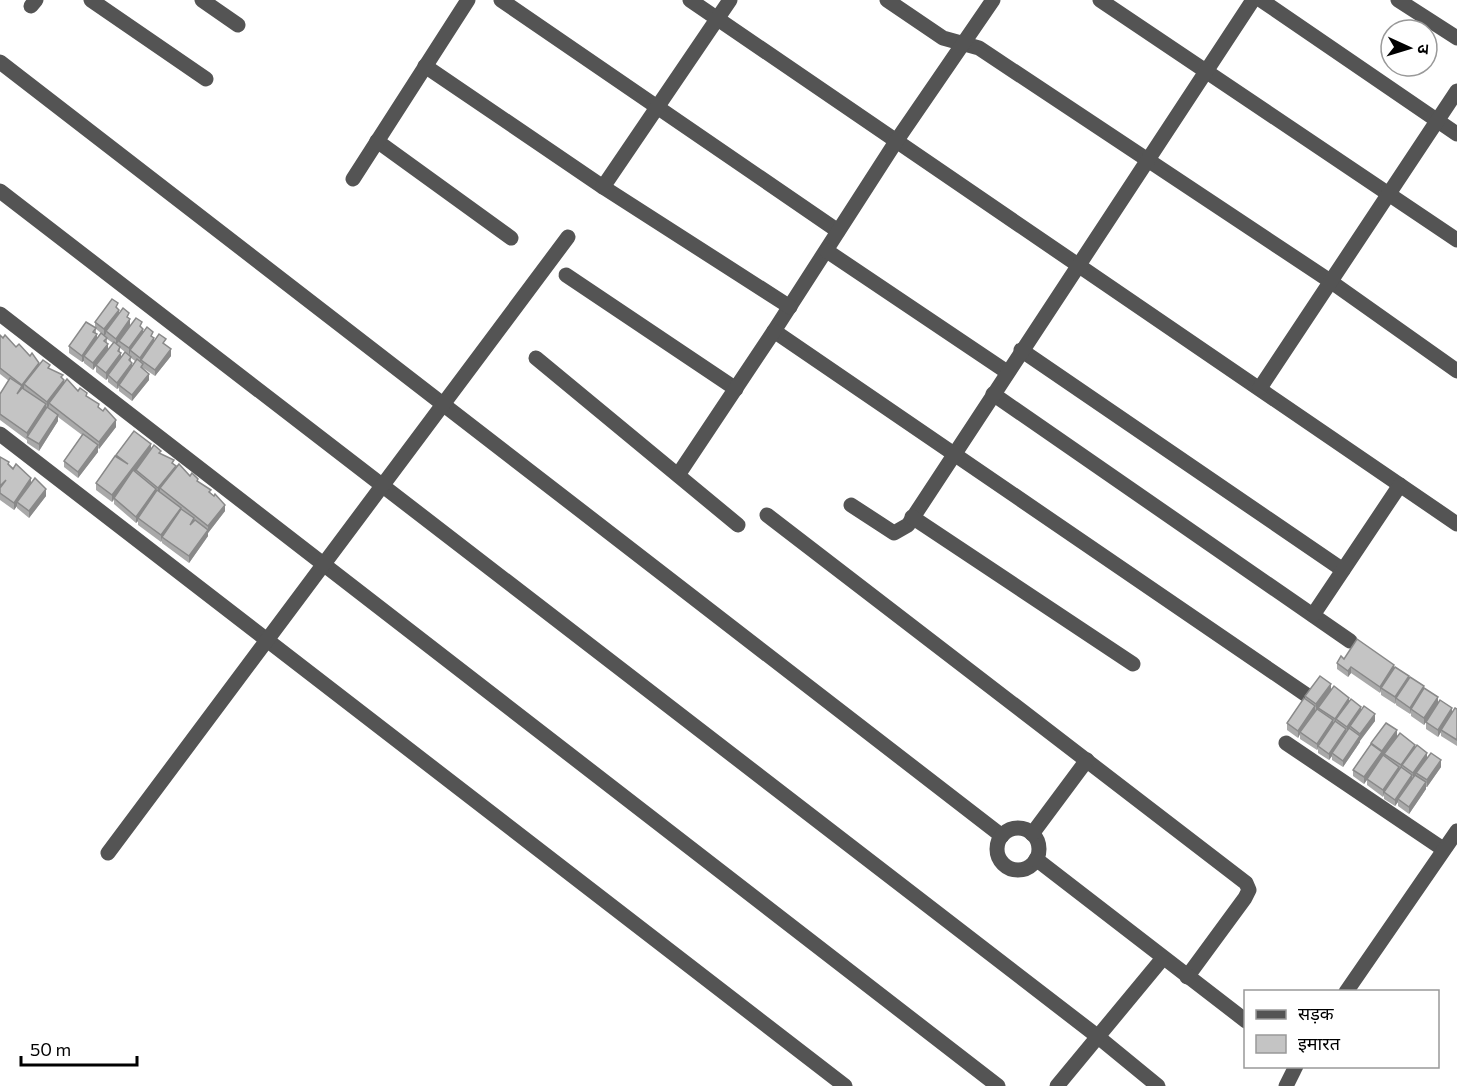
<svg xmlns="http://www.w3.org/2000/svg" width="1457" height="1086" viewBox="0 0 1457 1086" font-family="Commissioner,'Noto Sans Devanagari',sans-serif">
  <style>
    .lines { fill: none; stroke-linecap: round; stroke-linejoin: round }
    .minor { stroke: #545454; stroke-width: 15 }
    .wall { fill: #a9a9a9; fill-rule: evenodd }
    .shaded-wall { fill: #898989 }
    .building { fill: #c4c4c4; stroke: #898989; stroke-width: 1.5 }
  </style>
  <rect width="100%" height="100%" fill="#fff"/>
  <g class="lines">
    <g class="minor">
      <polyline points="91,0 206,79"/>
      <polyline points="202,0 238,25"/>
      <polyline points="501,0 838,231"/>
      <polyline points="690,0 1457,524"/>
      <polyline points="887,0 943,38 979,48 1330,281 1457,371"/>
      <polyline points="993,0 897,140 774,331 1308,696"/>
      <polyline points="1100,0 1457,240"/>
      <polyline points="1261,0 1457,134"/>
      <polyline points="1398,0 1457,38"/>
      <polyline points="31,6 36,0"/>
      <polyline points="0,62 1002,836"/>
      <polyline points="425,66 603,187 790,307"/>
      <polyline points="377,141 511,238"/>
      <polyline points="353,179 468,0"/>
      <polyline points="603,187 730,0"/>
      <polyline points="0,191 1097,1036 1158,1086"/>
      <polyline points="827,251 1007,372"/>
      <polyline points="566,275 736,389"/>
      <polyline points="0,314 998,1086"/>
      <polyline points="1021,350 1343,570"/>
      <polyline points="536,358 738,525"/>
      <polyline points="1260,388 1457,91"/>
      <polyline points="993,394 1350,641"/>
      <polyline points="0,434 845,1086"/>
      <polyline points="678,475 774,331"/>
      <polyline points="851,505 894,533 908,525 1253,0"/>
      <polyline points="767,515 1246,883 1249,890 1245,898 1187,977"/>
      <polyline points="912,517 1133,664"/>
      <polyline points="1313,615 1400,485"/>
      <polyline points="1286,743 1443,849"/>
      <circle cx="1018" cy="849" r="21"/>
      <polyline points="1032,834 1087,760"/>
      <polyline points="108,853 568,237"/>
      <polyline points="1036,859 1246,1021"/>
      <polyline points="1346,992 1457,831"/>
      <polyline points="1057,1086 1163,958"/>
      <polyline points="1286,1086 1296,1066"/>
    </g>
  </g>
  <g class="wall">
    <path d="M119 313 129 318 130 326 142 328 143 333 153 337 154 341 166 345 171 356 155 376 143 368 149 380 132 401 119 391V388L117 389 108 382V378L106 380 96 372V366L93 370 84 363V361L82 362 69 353V346L95 327V322ZM96 329 101 333 97 338 96 333ZM107 339 113 343 108 350 107 343ZM120 348 125 352 121 357 120 353ZM131 358 135 361 132 366 131 362Z"/>
    <polygon points="0,335 16,347 30,356 39,365 50,369 63,379 64,382 87,397 99,408 116,427 99,449 98,448 98,452 78,478 64,467 64,461 82,435 58,417 58,421 39,451 27,443 27,440 0,420 0,394 9,381 0,374"/>
    <polygon points="151,450 161,454 174,464 176,468 198,482 211,493 225,511 208,533 208,536 189,563 162,543 162,541 161,542 138,525 138,521 136,523 114,504 114,500 112,502 96,490 96,483 116,457 116,455"/>
    <polygon points="0,457 31,482 46,496 29,518 17,508 17,506 14,510 0,500"/>
    <polygon points="1344,659 1394,669 1424,689 1438,703 1452,712 1457,709 1457,746 1441,736 1441,732 1438,737 1426,729 1426,722 1424,725 1411,716 1411,713 1410,714 1396,705 1396,703 1395,704 1381,695 1381,691 1380,693 1351,673 1348,677 1337,669 1337,663"/>
    <polygon points="1331,691 1349,701 1375,721 1360,740 1360,742 1343,767 1332,760 1332,756 1329,760 1318,753 1318,749 1317,750 1300,739 1300,734 1298,738 1287,730 1287,723 1305,699 1305,696"/>
    <polygon points="1397,737 1415,747 1427,757 1441,767 1427,787 1426,787 1426,789 1409,814 1398,806 1398,802 1395,806 1384,799 1384,795 1383,797 1367,785 1367,780 1364,784 1353,776 1353,770 1371,745 1371,743"/>
  </g>
  <g class="shaded-wall">
    <polygon points="119,310 119,316 106,331 106,334 104,336 104,329"/>
    <polygon points="130,319 130,326 116,345 116,339"/>
    <polygon points="143,329 143,335 130,350 130,353 129,355 129,348"/>
    <polygon points="97,334 97,341 84,356 84,361 82,362 82,356"/>
    <polygon points="154,338 154,345 141,360 140,364 140,358"/>
    <polygon points="108,344 108,350 93,370 93,363"/>
    <polygon points="171,349 171,356 155,376 155,370"/>
    <polygon points="121,353 121,360 108,375 108,378 106,380 106,373"/>
    <polygon points="39,363 39,369 24,384 24,389 22,391 22,385"/>
    <polygon points="132,363 132,369 119,385 117,389 117,383"/>
    <polygon points="149,374 149,380 132,401 132,395"/>
    <polygon points="64,380 64,387 49,403 49,406 47,409 47,402"/>
    <polygon points="46,404 46,410 27,437 27,440 27,433"/>
    <polygon points="58,415 58,421 39,451 39,444"/>
    <polygon points="116,420 116,427 99,449 99,442"/>
    <polygon points="151,444 151,450 115,499 114,498 112,502 112,495"/>
    <polygon points="98,445 98,452 78,478 78,472"/>
    <polygon points="176,466 176,472 160,488 160,492 158,494 158,488"/>
    <polygon points="31,478 31,485 17,502 17,506 14,510 14,503"/>
    <polygon points="46,489 46,496 29,518 29,511"/>
    <polygon points="156,489 156,495 138,518 138,521 136,523 136,517"/>
    <polygon points="225,505 225,511 208,533 208,526"/>
    <polygon points="181,508 181,514 162,537 161,542 161,535"/>
    <polygon points="208,530 208,536 189,563 189,556"/>
    <polygon points="1394,665 1394,672 1381,688 1380,693 1380,687"/>
    <polygon points="1351,667 1351,673 1348,677 1348,671"/>
    <polygon points="1409,676 1409,682 1396,698 1395,704 1395,697"/>
    <polygon points="1331,684 1331,691 1316,711 1316,704"/>
    <polygon points="1424,686 1424,693 1411,709 1410,714 1410,708"/>
    <polygon points="1438,697 1438,704 1424,725 1424,718"/>
    <polygon points="1349,698 1349,705 1336,719 1336,723 1335,725 1335,719"/>
    <polygon points="1315,706 1315,712 1300,732 1300,734 1298,738 1298,731"/>
    <polygon points="1361,707 1361,713 1350,726 1350,729 1347,734 1347,727"/>
    <polygon points="1452,708 1452,715 1441,730 1441,732 1438,737 1438,730"/>
    <polygon points="1375,714 1375,721 1360,741 1360,734"/>
    <polygon points="1333,720 1333,727 1318,746 1317,750 1317,744"/>
    <polygon points="1346,729 1346,735 1332,753 1332,756 1329,760 1329,754"/>
    <polygon points="1397,730 1397,737 1382,757 1382,751"/>
    <polygon points="1360,736 1360,742 1343,767 1343,761"/>
    <polygon points="1415,745 1415,751 1402,765 1402,770 1401,771 1401,765"/>
    <polygon points="1382,752 1382,759 1364,784 1364,777"/>
    <polygon points="1427,753 1427,760 1416,773 1416,775 1413,780 1413,773"/>
    <polygon points="1441,760 1441,767 1427,787 1427,780"/>
    <polygon points="1399,767 1399,773 1384,792 1383,797 1383,790"/>
    <polygon points="1412,775 1412,781 1398,799 1398,802 1395,806 1395,800"/>
    <polygon points="1426,782 1426,789 1409,814 1409,807"/>
  </g>
  <g class="building">
    <polygon points="112,299 118,303 116,307 119,310 104,329 95,322"/>
    <polygon points="123,308 129,313 127,317 130,319 116,339 106,331"/>
    <polygon points="136,318 142,322 140,326 143,329 129,348 119,341"/>
    <polygon points="86,322 96,328 93,332 97,334 82,356 69,346"/>
    <polygon points="147,327 153,332 151,336 154,338 140,358 130,350"/>
    <polygon points="101,333 107,338 104,341 108,344 93,363 84,356"/>
    <polygon points="159,334 166,339 163,343 171,349 155,370 141,360"/>
    <polygon points="0,335 3,338 5,335 16,347 19,344 30,356 32,353 39,363 22,385 0,368"/>
    <polygon points="114,342 120,347 118,351 121,353 106,373 96,365"/>
    <polygon points="125,352 131,357 129,360 132,363 117,383 108,375"/>
    <polygon points="137,359 143,364 141,367 149,374 132,395 119,385"/>
    <polygon points="43,360 50,365 48,368 63,375 61,377 64,380 47,402 24,384"/>
    <polygon points="10,378 22,386 17,394 22,388 46,404 27,433 0,414 0,394"/>
    <polygon points="67,379 78,391 80,388 87,393 86,396 99,404 98,407 103,411 105,408 116,420 99,442 49,403"/>
    <polygon points="47,407 58,415 39,444 27,437"/>
    <polygon points="134,431 151,444 112,495 96,483 115,456 128,464 116,455"/>
    <polygon points="83,434 98,445 78,472 64,461"/>
    <polygon points="154,445 161,451 159,453 174,460 172,463 176,466 158,488 136,470"/>
    <polygon points="0,457 9,462 8,464 13,469 16,464 31,478 14,503 0,493 0,488 6,480 0,486"/>
    <polygon points="179,464 190,476 192,473 198,479 197,481 211,490 209,492 214,496 215,494 225,505 208,526 160,488"/>
    <polygon points="133,470 156,489 136,517 114,498"/>
    <polygon points="35,478 46,489 29,511 17,502"/>
    <polygon points="157,490 181,508 161,535 138,518"/>
    <polygon points="181,509 194,518 190,525 195,520 208,530 189,556 162,537"/>
    <polygon points="1357,639 1394,665 1380,687 1351,667 1348,671 1337,663 1341,656 1344,659"/>
    <polygon points="1395,667 1409,676 1395,697 1381,688"/>
    <polygon points="1320,676 1331,684 1316,704 1305,696"/>
    <polygon points="1410,677 1424,686 1410,708 1396,698"/>
    <polygon points="1334,686 1349,698 1335,719 1318,708"/>
    <polygon points="1424,688 1438,697 1424,718 1411,709"/>
    <polygon points="1304,698 1315,706 1298,731 1287,723"/>
    <polygon points="1351,699 1361,707 1347,727 1336,719"/>
    <polygon points="1440,700 1452,708 1438,730 1426,722"/>
    <polygon points="1364,706 1375,714 1360,734 1350,726"/>
    <polygon points="1455,708 1457,709 1457,740 1441,730"/>
    <polygon points="1317,709 1333,720 1317,744 1300,732"/>
    <polygon points="1335,721 1346,729 1329,754 1318,746"/>
    <polygon points="1386,723 1397,730 1382,751 1371,743"/>
    <polygon points="1349,728 1360,736 1343,761 1332,753"/>
    <polygon points="1400,733 1415,745 1401,765 1384,754"/>
    <polygon points="1371,744 1382,752 1364,777 1353,770"/>
    <polygon points="1417,745 1427,753 1413,773 1402,765"/>
    <polygon points="1431,753 1441,760 1427,780 1416,773"/>
    <polygon points="1383,755 1399,767 1383,790 1367,779"/>
    <polygon points="1401,767 1412,775 1395,800 1384,792"/>
    <polygon points="1415,775 1426,782 1409,807 1398,799"/>
  </g>
  <rect x="1244" y="990" width="195" height="78" fill="#ffffff" stroke="#999999" stroke-width="1.5"/>
  <rect x="1256" y="1010" width="30" height="9" fill="#545454" stroke="#999999" stroke-width="1.5"/>
  <text x="1298" y="1020" font-size="18" fill="#000000">सड़क</text>
  <rect x="1256" y="1035" width="30" height="18" fill="#c4c4c4" stroke="#999999" stroke-width="1.5"/>
  <text x="1298" y="1050" font-size="18" fill="#000000">इमारत</text>
  <g transform="translate(1409 48) rotate(94)"><circle r="28" fill="#ffffff" stroke="#999999" stroke-width="1.5"/>
  <path d="M0-4.5L10 22L0 15L-10 22Z" fill="#000000"/>
  <text y="-9" font-size="16" font-weight="bold" text-anchor="middle" fill="#000000">उ</text>
  </g>
  <path d="M21 1056v9h116v-9" fill="none" stroke="#000000" stroke-width="3"/>
  <text x="30" y="1056" font-size="18" fill="#000000" stroke="#ffffff" stroke-width="4.5" paint-order="stroke">50 m</text>
</svg>
